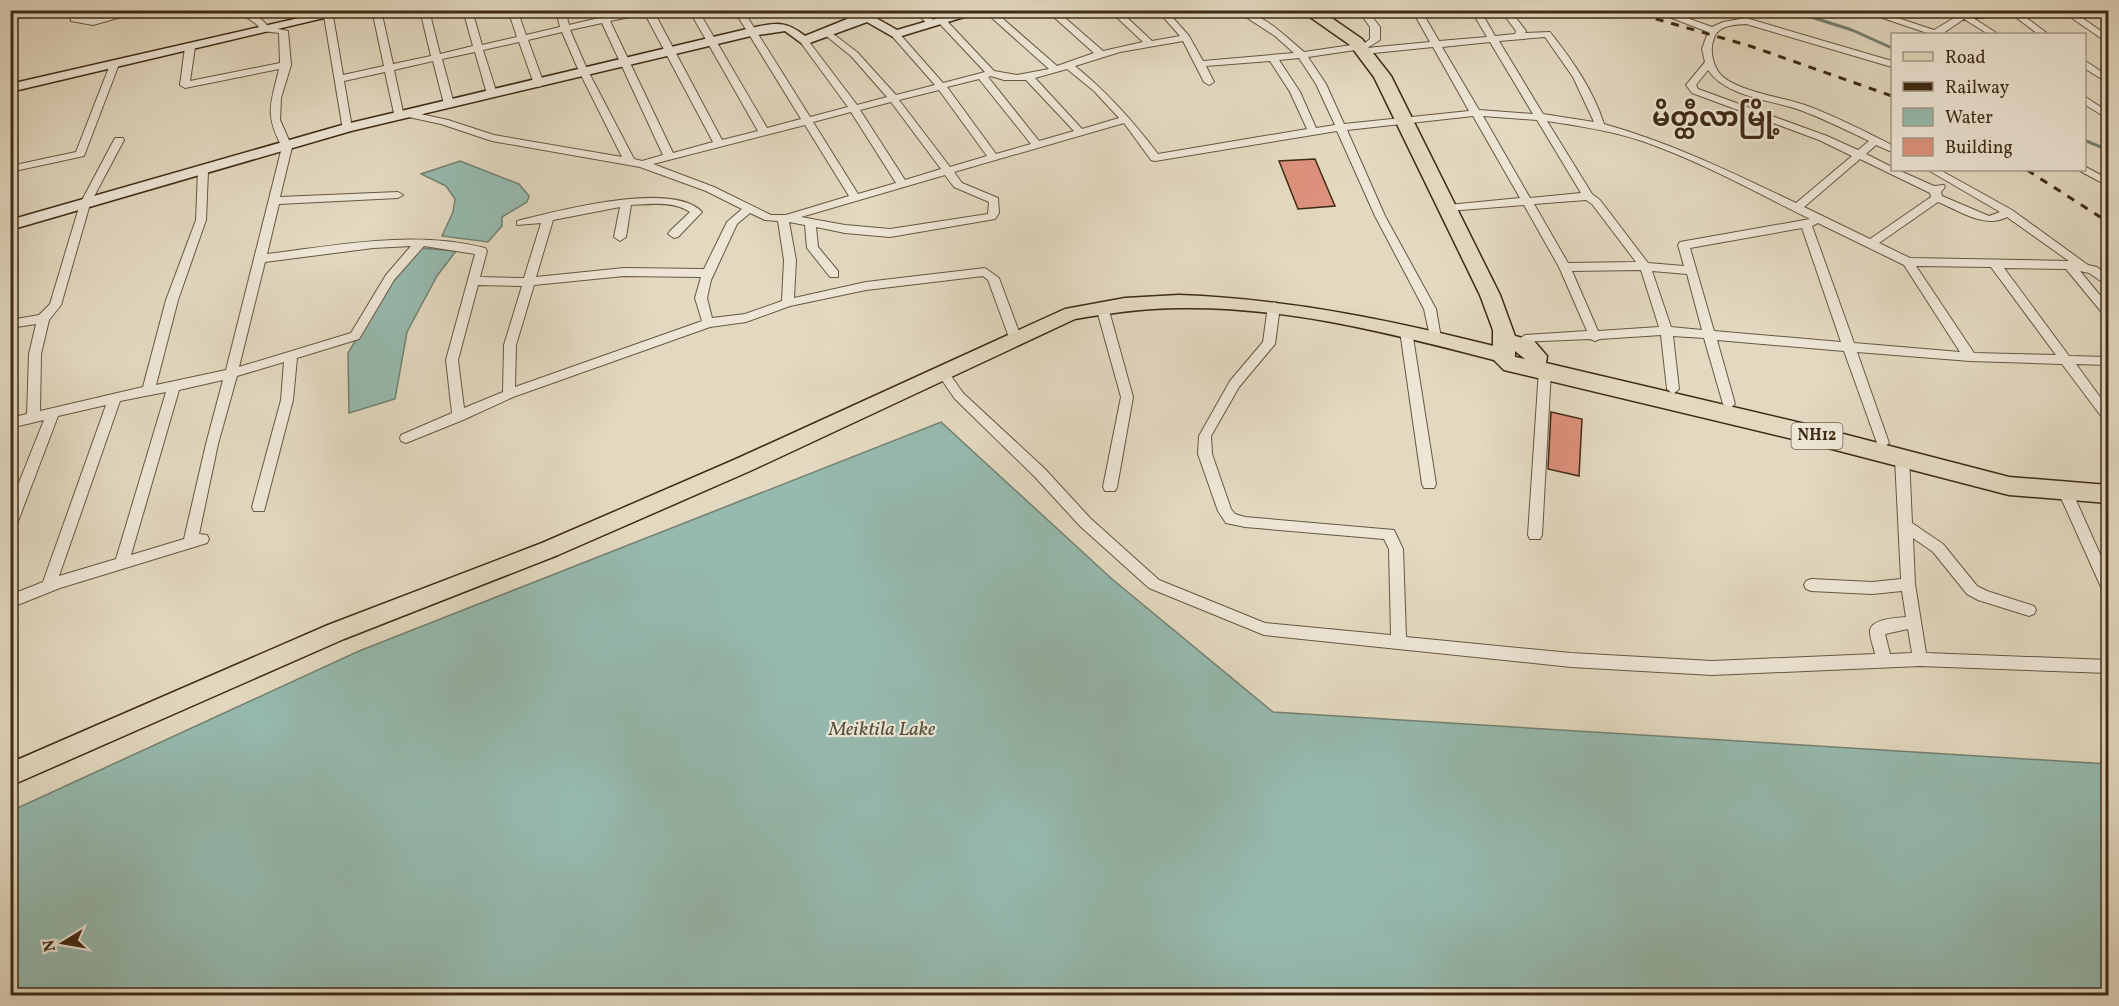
<svg xmlns="http://www.w3.org/2000/svg" width="2119" height="1006" viewBox="0 0 2119 1006" font-family="Vollkorn,'Noto Sans Myanmar',serif">
  <style>
    .water { fill: #96baaf; stroke: #738171; stroke-width: 1.5 }
    .lines { fill: none; stroke-linecap: round; stroke-linejoin: round }
    .stream { stroke: #738171; stroke-width: 3 }
    .building { fill: #dd917c; stroke: #3f2b15; stroke-width: 1.5 }
    .street-casing { stroke: #685640; stroke-width: 2 }
    .secondary-casing { stroke: #3f2b15; stroke-width: 3 }
    .primary-casing { stroke: #3f2b15; stroke-width: 3 }
    .highway-casing { stroke: #3f2b15; stroke-width: 3 }
    .street { fill: #ede6d6; fill-rule: evenodd }
    .secondary { fill: #ede6d6; fill-rule: evenodd }
    .primary { fill: #e3d9c0; fill-rule: evenodd }
    .highway { fill: #e3d9c0; fill-rule: evenodd }
    .rail { stroke: #3f2b15; stroke-width: 3; stroke-dasharray: 8 8; stroke-linecap: butt }
    .labels { text-anchor: middle; dominant-baseline: central; stroke-width: 4.5; stroke-linejoin: round; paint-order: stroke }
    .shield { fill: #ede6d6; stroke: #73634f; stroke-width: 1.5 }
    .shield-label { font-size: 16px; font-weight: bold; fill: #3f2b15 }
    .water-label { font-size: 20px; font-style: italic; fill: #554f3c; stroke: #ede6d6 }
    .far-town-label { font-size: 26px; font-weight: bold; fill: #3f2b15; stroke: #ede6d6 }
  </style>
  <rect width="100%" height="100%" fill="#e3d9c0"/>
  <filter id="stains"><feTurbulence type="fractalNoise" baseFrequency=".00333" numOctaves="4"/><feColorMatrix values="0 0 0 0 .2 0 0 0 0 .09 0 0 0 0 .02 0 0 0 .5 -.17"/></filter>
  <radialGradient id="worn" r=".72"><stop offset=".6" stop-color="#630" stop-opacity="0"/><stop offset="1" stop-color="#630" stop-opacity=".3"/></radialGradient>
  <g class="water">
    <polygon points="460,161 519,184 529,196 527,202 502,217 502,226 488,242 442,236 453,212 455,199 446,186 421,174"/>
    <polygon points="421,248 456,251 437,276 407,332 395,399 349,413 348,353 395,276"/>
    <polygon points="941,422 1112,579 1273,712 2108,764 2108,995 11,995 11,811 359,651"/>
  </g>
  <g class="lines">
    <g class="stream">
      <polyline points="1789,10 1852,30 1892,48"/>
      <polyline points="2084,140 2108,150"/>
    </g>
  </g>
  <g class="building">
    <polygon points="1315,159 1335,206 1298,209 1279,161"/>
    <polygon points="1551,412 1582,419 1579,476 1548,469"/>
  </g>
  <g class="lines">
    <g class="street-casing">
      <g id="street">
        <path d="M69 10H78V17C101 21 123 10 146 10L93 25 71 21Z"/>
        <path d="M235 10H246L261 19 269 27 288 31 291 65 281 98 280 120 292 147 280 197 398 192 403 195 398 198 279 204 267 254C340 245 413 230 485 248L487 251 480 277 524 278 541 223 517 225V221C556 211 673 180 702 212L678 237 674 238 668 234 670 231 690 212C673 201 651 204 631 205L626 237 620 241 614 237 620 207 553 220 536 277 624 268 704 269 727 222 742 209 706 191 640 167 492 141 441 124 404 116 395 118 385 72 344 81 352 128 347 131 343 130 323 10H332L343 75 384 66 372 10H381L393 64 431 56 420 10H429L440 54 473 46 463 10H472L482 45 517 37 508 10H517L526 35 560 27 556 10H565L569 25 599 18 596 10H605L608 17 635 10H653L722 140 758 131 689 10H698L767 128 801 119 734 10H743L810 117 848 107 801 43V39H807L857 105 887 97 851 56 825 35V31L828 30 857 52 896 95 935 85 892 36V32H898L943 83 985 72 939 23 937 21 942 18 945 19 994 71 1017 75 1049 69 983 10H993L1057 66 1094 53 1046 10H1056L1103 51 1143 42 1109 10H1119L1152 41 1180 36 1157 10H1166L1189 36 1203 61 1294 53 1275 36 1235 10C1260 10 1285 36 1304 52L1365 43 1370 39V27L1358 10H1367L1380 27V40L1367 48 1430 42 1412 10H1421L1439 41 1487 37 1471 10H1480L1495 36 1515 34 1516 31 1502 12 1510 10 1526 31 1525 33 1550 32C1573 61 1593 90 1604 124 1672 143 1733 173 1796 203L1852 156 1819 140 1692 93 1686 85 1705 62 1702 49 1708 32 1651 10H1665L1712 27 1723 22 1746 18 1892 61V67L1746 24C1733 25 1719 25 1714 38 1709 50 1713 67 1722 76 1740 92 1782 97 1805 105 1835 116 1864 131 1892 145V152L1876 145 1866 154 1892 167V170H1898L1934 186 1944 185 1945 187 1941 192 1942 196 1989 216 2000 212 1928 170H1940L2012 210 2088 265 2097 267 2108 276V286L2089 273 2080 271 2108 305V316L2104 315 2066 269 2004 268 2069 356 2108 357V365L2076 364 2108 408V422L2104 420 2062 364 1970 361 1857 352 1889 443 1883 448 1877 443 1844 351 1717 340 1735 404 1729 409 1723 404 1704 338 1673 336 1679 389 1673 394 1667 389 1661 335 1600 339 1595 341 1590 339 1521 342 1519 339 1525 335 1587 331 1559 267 1524 205 1448 211 1443 208 1448 205 1520 198 1473 116 1347 130 1385 216 1436 309 1441 338 1435 342 1431 341 1424 309 1375 216 1337 131 1155 161 1151 160 1124 123 954 172 962 183 998 198 999 213 995 219 890 237 845 233 816 227 818 247 838 271V277H830L807 248 805 225 789 222 796 260 794 298 866 282 985 268 999 278 1022 340 1016 344 1010 340 988 280 983 276 866 290 790 306 746 322 710 327 513 397 463 420 406 443 401 441 400 438 401 435 452 413 446 360 475 254 424 246 394 280 359 339 297 358 293 400 264 511H254L252 507 281 400 284 362 237 376 218 444 199 534 207 535 209 539 207 543 60 588 10 608V595L43 582 106 405 58 416 17 524 10 529V505L44 420 10 428V418L27 414 29 354 36 324 10 328V320L39 315 50 304 80 204 115 138H123L124 140 90 204 61 305 49 320 41 354 40 411 143 387 166 300 196 220 198 171 203 168 208 171 206 220 178 300 156 385 226 370 282 147C264 113 271 104 279 69L185 88 180 85 185 47 190 44 195 47 190 81 280 63 279 33 263 31 255 23ZM645 14 713 142 673 153 610 21ZM602 23 663 155 642 161 634 159 587 69 570 30ZM562 32 578 69 622 157 494 135 448 120 407 111 403 112 394 70 433 61 444 104 449 107 454 104 442 59 475 52 487 94 492 97 497 94 483 50 519 42 534 84 539 87 544 84 528 40ZM1545 37 1573 77 1594 122 1543 114 1499 41ZM1183 41 1204 82 1209 85 1214 82 1206 66 1270 61 1290 92 1307 129 1158 154C1133 121 1107 92 1075 66L1120 52ZM1490 42 1533 114 1479 110 1442 47ZM1433 47 1469 111 1344 124 1326 84 1308 57 1362 49 1359 51 1364 54ZM1299 58 1316 84 1335 125 1316 128 1300 92 1279 60ZM1067 69 1094 91 1119 118 1082 129 1035 78ZM1708 70C1726 97 1772 100 1800 110 1824 119 1846 130 1869 141L1858 150 1827 136 1698 89 1696 85ZM991 76 1004 80H1026L1074 131 1039 141 988 77ZM979 79 1031 144 996 154 947 87ZM939 90 987 156 950 167 899 100ZM891 102 941 169 905 180 860 110ZM851 112 896 183 858 194 813 122ZM1483 116 1537 120 1581 193 1530 198ZM1547 121C1580 126 1611 131 1642 141 1700 161 1755 192 1810 219L1680 242 1678 245 1684 266 1648 263 1600 200 1592 194ZM805 125 849 196 786 215H771L714 187 653 164ZM1860 159 1930 193 1931 197 1870 239 1804 207ZM945 175 954 187 989 202 988 214 890 229 845 225 801 217ZM1586 200 1592 204 1636 262 1568 263 1534 204ZM1938 202C1960 211 1985 229 2007 217L2069 261 1910 258 1879 243ZM750 213 765 220 778 221 784 260 782 301 745 314 712 318 707 298 711 280 737 224ZM1818 223 1904 265 1960 352 1854 343 1812 226ZM1802 228 1841 342 1714 331 1690 248ZM411 246 386 275 351 333 239 367 265 262 373 248ZM1916 266 1991 267 2056 355 1974 353ZM1641 270 1659 327 1598 331 1572 271ZM1652 271 1687 274 1702 330 1671 327ZM624 276 701 277 695 298 702 321 515 387 516 345 534 285ZM478 285 522 286 504 345 503 392 464 408 458 360ZM223 380 206 444 184 539 131 555 179 390ZM166 392 116 559 59 576 120 401Z"/>
        <polygon points="914,10 924,10 937,24 929,26"/>
        <polygon points="1859,10 1874,10 1934,30 1964,12 1998,34 1988,34 1964,19 1942,34 1930,34"/>
        <polygon points="2006,10 2016,10 2048,34 2038,34"/>
        <polygon points="2060,10 2071,10 2108,36 2108,43"/>
        <polygon points="2084,60 2108,76 2108,83 2084,68"/>
        <polygon points="111,62 119,64 84,156 10,172 10,166 76,152"/>
        <polygon points="2084,96 2108,112 2108,119 2084,104"/>
        <polygon points="2084,166 2108,179 2108,186 2080,171 2079,170 2084,170"/>
        <path d="M1274 302 1280 306 1275 344 1239 387 1211 436 1212 454 1231 509 1235 514 1245 517 1394 530 1403 549 1406 637 1571 653 1712 661 1875 654C1874 648 1869 636 1870 630 1873 618 1897 618 1906 617L1902 591 1872 594 1811 591 1806 589 1804 585 1806 581 1811 579 1872 582 1901 579 1895 458 1902 453 1909 458 1912 523 1943 544 1977 586 1987 591 2034 606 2036 610 2034 614 2029 616 1978 600 1967 594 1933 552 1913 538 1915 584 1926 653 2108 660V673L1920 666 1712 675 1571 667 1264 635 1149 588 1080 526 1035 477 955 399 937 373 943 369 947 370 963 393 1045 469 1090 518 1159 580 1265 623 1391 635 1389 549 1384 539 1245 527 1226 523 1218 511 1198 454 1199 436 1230 381 1263 342 1268 306ZM1908 629 1912 653 1890 654 1885 634Z"/>
        <polygon points="1102,303 1108,307 1133,397 1117,487 1115,491 1105,491 1103,487 1121,397 1096,307"/>
        <polygon points="1406,327 1412,331 1436,484 1434,488 1424,488 1422,484 1400,331"/>
        <polygon points="1545,366 1551,370 1542,535 1540,539 1530,539 1528,535 1539,370"/>
        <polygon points="2064,484 2069,485 2071,489 2108,572 2108,593 2103,591 2101,587 2057,489 2059,485"/>
      </g>
    </g>
    <g class="secondary-casing">
      <g id="secondary">
        <polygon points="334,10 358,10 10,92 10,84"/>
        <path d="M966 10H987L895 38 867 22 804 45 785 31 751 36 351 131 10 230V220L342 125 751 28C775 23 785 20 805 36L852 17 869 14 897 30Z"/>
        <polygon points="1945,10 2018,10 2012,14 1964,19"/>
      </g>
    </g>
    <g class="primary-casing">
      <path id="primary" d="M1179 295C1290 299 1395 321 1502 348L1509 350 1511 355 1509 360 1502 362C1397 335 1289 306 1179 308 1144 308 1110 313 1075 319L750 471 558 555 344 639 10 786V763L328 625 542 543 736 459 1065 309 1125 298Z"/>
    </g>
    <g class="highway-casing">
      <path id="highway" d="M1300 10H1320L1362 39 1391 76 1500 295 1515 336 1534 341 1547 356 1546 363 1801 423 2009 477 2108 485V503L2009 495 1801 441 1504 370 1493 359V330L1480 295 1374 77 1350 45ZM1515 351 1525 359 1515 357Z"/>
    </g>
    <use href="#street" class="street"/>
    <use href="#secondary" class="secondary"/>
    <use href="#primary" class="primary"/>
    <use href="#highway" class="highway"/>
    <g class="rail">
      <polyline points="1625,10 1750,46 1892,96"/>
      <polyline points="2027,170 2108,222"/>
    </g>
  </g>
  <g class="labels">
    <rect class="shield" x="1791.5" y="423" width="51" height="26" rx="4.5"/>
    <g class="shield-label">
      <text x="1817" y="436">NH12</text>
    </g>
    <g class="water-label">
      <text x="882" y="730">Meiktila Lake</text>
    </g>
    <g class="far-town-label">
      <text x="1716" y="119">မိတ္ထီလာမြို့</text>
    </g>
  </g>
  <rect width="2119" height="1006" fill="none" stroke="#e3d9c0" stroke-width="36"/>
  <rect x="12" y="12" width="2095" height="982" fill="none" stroke="#3f2b15" stroke-width="3"/>
  <rect x="18" y="18" width="2083" height="970" fill="none" stroke="#3f2b15" stroke-width="1.5"/>
  <rect x="1891" y="33" width="195" height="138" fill="#ede6d6" stroke="#a79b89" stroke-width="1.5"/>
  <rect x="1903" y="52" width="30" height="9" fill="#e3d9c0" stroke="#a79b89" stroke-width="1.5"/>
  <text x="1945" y="63" font-size="18" fill="#3f2b15">Road</text>
  <rect x="1903" y="82" width="30" height="9" fill="#3f2b15" stroke="#a79b89" stroke-width="1.5"/>
  <text x="1945" y="93" font-size="18" fill="#3f2b15">Railway</text>
  <rect x="1903" y="108" width="30" height="18" fill="#96baaf" stroke="#a79b89" stroke-width="1.5"/>
  <text x="1945" y="123" font-size="18" fill="#3f2b15">Water</text>
  <rect x="1903" y="138" width="30" height="18" fill="#dd917c" stroke="#a79b89" stroke-width="1.5"/>
  <text x="1945" y="153" font-size="18" fill="#3f2b15">Building</text>
  <g transform="translate(63 943) rotate(259)" stroke="#ede6d6" stroke-width="4.5" paint-order="stroke">
  <path d="M0-4.5L10 22L0 15L-10 22Z" fill="#3f2b15"/>
  <text y="-9" font-size="16" font-weight="bold" text-anchor="middle" fill="#3f2b15">N</text>
  </g>
  <rect width="100%" height="100%" filter="url(#stains)"/>
  <rect width="100%" height="100%" fill="url(#worn)"/>
</svg>
